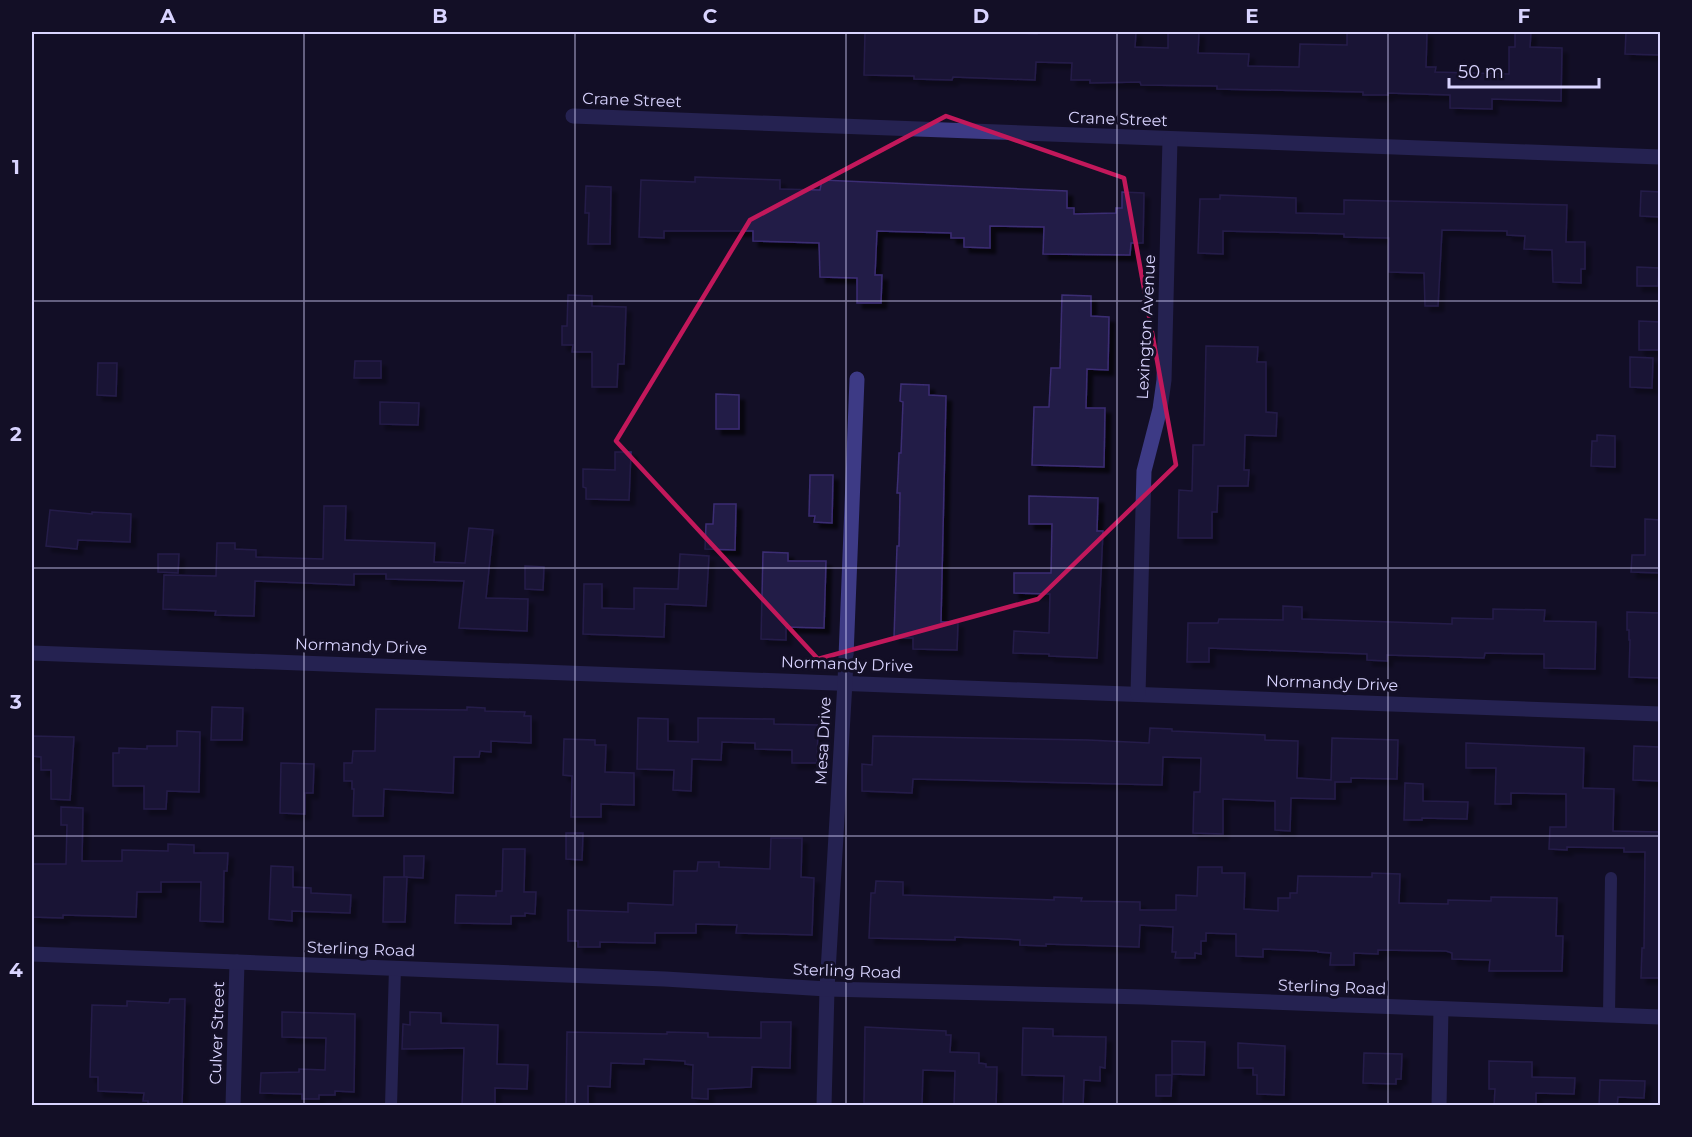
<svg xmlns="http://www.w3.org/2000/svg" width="1692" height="1137" viewBox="0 0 1692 1137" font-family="Montserrat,sans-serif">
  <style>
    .building { fill: #241b47; stroke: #3b2d73; stroke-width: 1.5; filter: url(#shadow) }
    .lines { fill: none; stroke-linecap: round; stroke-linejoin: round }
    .service { stroke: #3d3a85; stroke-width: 12 }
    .minor { stroke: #3d3a85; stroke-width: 15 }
    .tertiary { stroke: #3d3a85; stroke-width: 15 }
    .marked { fill: none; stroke: #c2185b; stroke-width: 4.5; stroke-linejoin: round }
    .grid { fill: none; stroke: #d9d4ff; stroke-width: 1.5; stroke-opacity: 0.55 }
    .labels { text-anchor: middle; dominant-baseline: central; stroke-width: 6; stroke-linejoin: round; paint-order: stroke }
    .street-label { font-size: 16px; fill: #d9d4ff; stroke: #130f26 }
    .neatline { fill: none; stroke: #d9d4ff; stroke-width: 2 }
    .grid-label { font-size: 20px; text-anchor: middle; font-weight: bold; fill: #d9d4ff }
  </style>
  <defs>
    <filter id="shadow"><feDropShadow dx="5.5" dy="5.5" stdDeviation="1.5" flood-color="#0009"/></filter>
  </defs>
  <rect width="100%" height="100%" fill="#130f26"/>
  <g class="building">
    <polygon points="865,32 991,32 1037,34 1037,32 1136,32 1135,47 1168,48 1168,32 1199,32 1198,53 1249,54 1248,66 1299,67 1300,44 1347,45 1347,32 1427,32 1426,67 1436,67 1435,72 1509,74 1509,47 1515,47 1515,32 1531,32 1530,47 1562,48 1561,101 1492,99 1492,109 1450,108 1450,95 1388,93 1388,95 1363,95 1363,92 1217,89 1217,86 1141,85 1140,82 1090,83 1090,80 1071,80 1072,63 1036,62 1035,80 953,77 952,80 914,79 914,76 864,75"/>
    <polygon points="1626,32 1660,32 1660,55 1625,54"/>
    <polygon points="695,177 780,180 780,189 820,190 822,180 1067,191 1067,208 1074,208 1074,214 1116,213 1116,208 1122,208 1122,192 1144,193 1143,243 1131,243 1130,255 1043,254 1044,227 990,226 990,248 964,247 964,238 951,238 951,233 877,231 875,275 882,275 881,303 857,303 857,278 820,277 819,243 753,241 753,231 664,231 664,238 639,237 641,180 695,182"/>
    <polygon points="586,186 611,187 610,244 588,244 589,213 585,213"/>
    <polygon points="1641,191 1660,192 1660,217 1640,216"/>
    <polygon points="1220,195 1296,198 1296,213 1344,214 1344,200 1567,205 1566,242 1585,242 1585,269 1581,269 1581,283 1553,282 1552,250 1524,249 1525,236 1507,235 1507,231 1442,230 1438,306 1425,306 1424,273 1389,272 1389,238 1344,237 1344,234 1223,231 1223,254 1198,253 1200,199 1220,199"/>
    <polygon points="1637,267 1659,268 1658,286 1637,286"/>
    <polygon points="568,295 592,296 592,306 626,307 624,364 618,364 617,387 592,387 592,352 572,352 573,345 562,345 562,326 567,326"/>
    <polygon points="1062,295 1091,296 1091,316 1109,317 1108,370 1087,369 1086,408 1105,408 1104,467 1032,465 1034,407 1049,407 1051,368 1060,368"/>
    <polygon points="1639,321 1660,322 1660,350 1639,350"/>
    <polygon points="1206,346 1258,347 1257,362 1266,362 1266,412 1277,413 1276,436 1245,435 1244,470 1249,470 1248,486 1218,486 1217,512 1212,512 1212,538 1178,538 1179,490 1192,491 1193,445 1204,445"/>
    <polygon points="1630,357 1653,358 1652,388 1630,387"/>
    <polygon points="355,361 381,361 381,378 354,378"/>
    <polygon points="98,363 117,363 116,396 97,395"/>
    <polygon points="901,384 929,385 929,395 946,396 941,622 958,622 957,650 913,649 913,638 894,638 897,546 899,546 900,493 897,493 898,476 899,453 901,453 903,402 900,401"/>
    <polygon points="716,394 739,395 739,429 716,429"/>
    <polygon points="380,402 419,403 418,425 380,424"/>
    <polygon points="1597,435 1615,436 1615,467 1591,466 1592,441 1597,441"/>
    <polygon points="615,452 631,452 629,500 586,499 586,488 583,487 583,469 615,470"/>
    <polygon points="810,475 833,475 832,523 814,522 815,516 809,516"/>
    <polygon points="1029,496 1098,498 1097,531 1103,531 1097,658 1049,656 1049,654 1013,653 1014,631 1049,633 1050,594 1014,593 1014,573 1051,573 1052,524 1029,524"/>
    <polygon points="714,504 736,504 735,550 705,549 706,524 713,524"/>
    <polygon points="324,506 346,506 345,540 435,543 434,562 465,563 469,528 493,530 486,598 528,599 527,631 459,628 464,581 386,579 386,574 354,574 354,585 255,581 254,616 215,615 216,611 163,609 164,575 216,576 217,543 235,543 235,549 256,550 256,557 323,559"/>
    <polygon points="50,510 92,514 92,512 131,514 130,542 78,540 77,549 46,546"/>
    <polygon points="1645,519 1660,520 1660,573 1631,572 1632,555 1645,555"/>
    <polygon points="763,552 788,553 788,561 826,561 824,628 786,627 786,640 761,639"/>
    <polygon points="158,554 179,554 178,573 158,572"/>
    <polygon points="680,554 709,556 706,606 665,604 664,637 583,634 584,584 602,584 602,608 634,609 634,588 678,589"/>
    <polygon points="525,566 544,567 543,590 525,589"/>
    <polygon points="1283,606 1302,607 1302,619 1452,624 1452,618 1493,619 1493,609 1545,610 1544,621 1596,622 1595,669 1544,668 1544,654 1485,653 1484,658 1387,655 1387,661 1367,660 1367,654 1209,648 1209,662 1187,662 1188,623 1218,623 1219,619 1283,620"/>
    <polygon points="1627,612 1660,613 1660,678 1629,677 1630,640 1629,640 1629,630 1627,630"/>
    <polygon points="212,707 243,708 242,740 211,740"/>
    <polygon points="467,707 485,708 485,711 525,712 524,716 531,716 531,743 491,741 491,752 480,751 479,757 454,757 453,793 384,789 383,816 353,816 354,789 352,789 352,781 344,781 344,763 352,763 353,751 375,751 376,709 467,710"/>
    <polygon points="638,718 668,719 668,741 698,742 698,718 774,719 774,724 818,725 817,763 792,763 792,750 755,749 755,743 722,742 721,760 692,759 691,791 673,790 674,770 637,769"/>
    <polygon points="1150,728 1172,729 1172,731 1265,735 1265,740 1298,741 1297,778 1331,780 1332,738 1398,740 1397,779 1351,778 1351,782 1335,782 1335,799 1291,798 1290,831 1275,830 1275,801 1223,799 1223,834 1193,833 1194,792 1200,792 1201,758 1163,757 1162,785 913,779 912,793 862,791 862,764 872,765 873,736 1088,740 1149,743"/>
    <polygon points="177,731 200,732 199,792 167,791 166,809 144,809 144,786 113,786 113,753 119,753 119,748 147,749 147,746 177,746"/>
    <polygon points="32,736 74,737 70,800 51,799 51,770 41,770 41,757 32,756"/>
    <polygon points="564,739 595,740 595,745 606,745 605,772 634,773 634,805 601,804 601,817 571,817 572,776 563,775"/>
    <polygon points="1466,743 1584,748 1583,788 1614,789 1613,831 1660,832 1660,978 1641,978 1642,948 1644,948 1645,852 1624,852 1624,848 1567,847 1567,850 1549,849 1550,827 1566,827 1566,794 1511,793 1511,804 1495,804 1496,768 1466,768"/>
    <polygon points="1634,746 1660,747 1660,781 1633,780"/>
    <polygon points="281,763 314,764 313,793 305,793 305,814 280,813"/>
    <polygon points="1405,783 1423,784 1423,801 1468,802 1467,819 1422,818 1422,820 1404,820"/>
    <polygon points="61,807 83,808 82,861 122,861 122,850 168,851 168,844 194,845 194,853 228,853 227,871 224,871 223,922 200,921 201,882 161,882 161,892 137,892 136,917 63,915 63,918 32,917 32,864 66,864 67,825 61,825"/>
    <polygon points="566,833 583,833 582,860 566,859"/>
    <polygon points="771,838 802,838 801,877 814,878 812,935 736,933 737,925 696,924 696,933 655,933 655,943 600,942 600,947 578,947 578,941 568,941 568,910 628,912 628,903 673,905 674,871 697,871 698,862 719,862 719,867 770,869"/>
    <polygon points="503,849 525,849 524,892 536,892 535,914 525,913 525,916 511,916 511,924 455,923 456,895 496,896 496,891 502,891"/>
    <polygon points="404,856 424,856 423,878 404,877"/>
    <polygon points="271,866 293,867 293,887 311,888 311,893 351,895 350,913 292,911 292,921 269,919"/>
    <polygon points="1198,867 1222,867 1222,873 1245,873 1244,909 1278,911 1278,898 1290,898 1290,893 1297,893 1298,876 1372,877 1372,873 1400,874 1399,903 1448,904 1448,900 1491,901 1491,897 1557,898 1556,936 1563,936 1562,971 1489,971 1490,960 1452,959 1452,953 1446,951 1378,950 1378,954 1354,953 1354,965 1330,965 1331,953 1318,952 1318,951 1263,949 1263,957 1236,956 1236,934 1206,933 1206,941 1201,941 1201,954 1195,953 1195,958 1175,958 1176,952 1172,952 1173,927 1140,925 1139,947 1046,944 1046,946 1020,945 1020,940 1007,939 955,937 955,940 869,938 871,893 875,893 876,881 903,882 903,895 1054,900 1054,897 1082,898 1081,901 1140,902 1140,910 1176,910 1176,895 1197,896"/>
    <polygon points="384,877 407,877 405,922 383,922"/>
    <polygon points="170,999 185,999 182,1106 148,1106 148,1101 143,1101 144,1093 98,1091 98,1077 90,1077 92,1005 127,1006 127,1001 169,1003"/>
    <polygon points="282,1012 355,1014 354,1092 335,1091 335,1095 319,1095 319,1099 302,1099 302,1094 260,1093 261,1073 299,1072 299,1069 325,1070 326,1038 282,1037"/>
    <polygon points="410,1012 441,1013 441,1023 498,1025 497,1064 528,1065 527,1089 495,1088 495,1106 462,1106 464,1048 402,1049 403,1024 410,1025"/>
    <polygon points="761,1022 791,1022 790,1068 752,1067 751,1087 708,1089 708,1099 692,1098 693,1065 685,1064 685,1061 644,1059 644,1064 611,1063 610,1087 588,1086 588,1106 566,1106 567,1032 667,1034 667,1032 708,1033 708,1037 761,1038"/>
    <polygon points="865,1027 946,1031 946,1035 951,1035 950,1052 979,1053 979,1063 986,1064 986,1067 997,1067 996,1106 954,1106 955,1071 923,1070 922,1104 864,1103"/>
    <polygon points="1023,1028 1053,1029 1053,1036 1106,1037 1105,1068 1100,1067 1100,1081 1084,1080 1083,1106 1063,1106 1064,1076 1022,1075"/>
    <polygon points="1172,1041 1205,1042 1204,1075 1172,1074"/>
    <polygon points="1238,1043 1285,1046 1284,1095 1257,1094 1257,1075 1253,1075 1253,1068 1238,1068"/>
    <polygon points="1364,1053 1402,1054 1401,1079 1396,1079 1396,1084 1363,1083"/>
    <polygon points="1489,1061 1532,1062 1532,1077 1575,1078 1574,1094 1536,1093 1536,1106 1494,1106 1495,1089 1489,1089"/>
    <polygon points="1156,1075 1172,1075 1171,1096 1156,1096"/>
    <polygon points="1600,1080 1645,1081 1644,1098 1618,1097 1617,1106 1599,1106"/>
  </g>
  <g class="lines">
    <g class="service">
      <polyline points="1609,1014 1611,878"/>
      <polyline points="391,1106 395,968"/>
    </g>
    <g class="minor">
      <polyline points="573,116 1660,157"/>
      <polyline points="32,653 1660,714"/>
      <polyline points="1138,694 1144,471 1160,409 1164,380 1170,139"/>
      <polyline points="233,1106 237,962"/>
      <polyline points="824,1106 827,989 845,682 857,379"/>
      <polyline points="1439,1106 1441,1009"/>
    </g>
    <polyline class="tertiary" points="32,954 665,979 827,989 1144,997 1660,1017"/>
  </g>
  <path d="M0 0H1692V1137H0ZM946 116 1124 178 1176 465 1038 599 818 659 616 441 750 220Z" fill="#130f26" fill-opacity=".55" fill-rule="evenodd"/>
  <path class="marked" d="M946 116 1124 178 1176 465 1038 599 818 659 616 441 750 220Z"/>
  <path class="grid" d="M304 32V1106M575 32V1106M846 32V1106M1117 32V1106M1388 32V1106M32 301H1660M32 568H1660M32 836H1660"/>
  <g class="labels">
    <g class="street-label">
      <text transform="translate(632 100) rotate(2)">Crane Street</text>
      <text transform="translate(1118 119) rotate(2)">Crane Street</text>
      <text transform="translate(1146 327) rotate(-87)">Lexington Avenue</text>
      <text transform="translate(361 646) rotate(2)">Normandy Drive</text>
      <text transform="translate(847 664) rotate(2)">Normandy Drive</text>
      <text transform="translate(1332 683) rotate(2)">Normandy Drive</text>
      <text transform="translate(823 741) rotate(-87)">Mesa Drive</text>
      <text transform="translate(361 949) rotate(2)">Sterling Road</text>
      <text transform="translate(847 971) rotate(2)">Sterling Road</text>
      <text transform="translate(1332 987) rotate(2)">Sterling Road</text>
      <text transform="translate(217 1033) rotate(-88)">Culver Street</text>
    </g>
  </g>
  <rect width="1692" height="1137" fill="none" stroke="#130f26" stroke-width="66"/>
  <path d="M1449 78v9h150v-9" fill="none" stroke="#d9d4ff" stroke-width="3"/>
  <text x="1458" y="78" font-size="18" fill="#d9d4ff" stroke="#130f26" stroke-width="4.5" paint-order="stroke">50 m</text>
  <rect x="33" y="33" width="1626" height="1071" class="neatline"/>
  <g class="grid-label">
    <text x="168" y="23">A</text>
    <text x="440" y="23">B</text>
    <text x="710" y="23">C</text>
    <text x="981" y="23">D</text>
    <text x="1252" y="23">E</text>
    <text x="1524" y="23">F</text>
    <text x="16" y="174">1</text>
    <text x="16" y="441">2</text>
    <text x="16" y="709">3</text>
    <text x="16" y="977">4</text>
  </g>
</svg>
